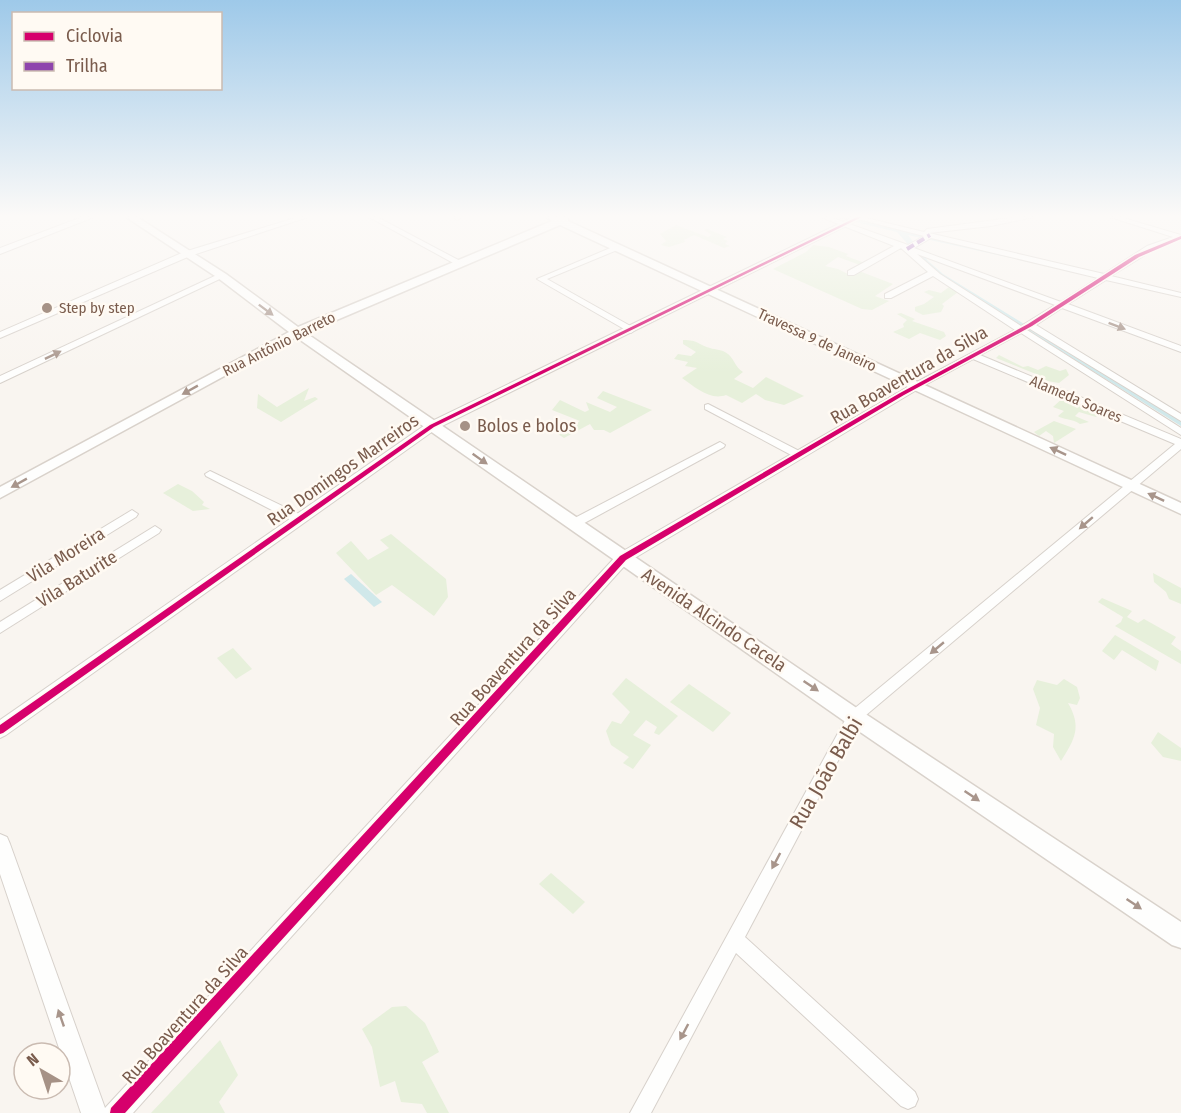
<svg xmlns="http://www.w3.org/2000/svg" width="1181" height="1113" viewBox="0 0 1181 1113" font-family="'Fira Sans Condensed',sans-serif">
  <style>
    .green { fill: #e7f0db }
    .water { fill: #d0e8ea }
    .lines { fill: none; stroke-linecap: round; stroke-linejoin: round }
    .minor-casing { stroke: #d7d1cb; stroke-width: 2 }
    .tertiary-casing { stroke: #d7d1cb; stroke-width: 2 }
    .secondary-casing { stroke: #d9d2cb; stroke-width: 3 }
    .minor { fill: #fefefd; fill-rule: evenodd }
    .tertiary { fill: #fefefd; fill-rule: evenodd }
    .secondary { fill: #fefefd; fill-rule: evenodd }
    .quiet { stroke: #8e44ad; stroke-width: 4; stroke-dasharray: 8 4; stroke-linecap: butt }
    .cycleway-casing { stroke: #fffaf3; stroke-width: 3 }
    .cycleway { fill: #d6006c; fill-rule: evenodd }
    .oneway { fill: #a8958b }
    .poi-dot { fill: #a69286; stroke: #fffaf3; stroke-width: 2 }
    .labels { text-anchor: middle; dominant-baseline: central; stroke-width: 5; stroke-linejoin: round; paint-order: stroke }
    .far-poi-label { font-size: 15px; fill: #7a5c4d; stroke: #fffaf3; text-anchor: start }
    .far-street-label { font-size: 15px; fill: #7a5c4d; stroke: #fffaf3 }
    .street-label { font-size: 18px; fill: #7a5c4d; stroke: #fffaf3 }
    .poi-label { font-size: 18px; fill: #7a5c4d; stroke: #fffaf3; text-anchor: start }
    .near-street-label { font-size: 21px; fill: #7a5c4d; stroke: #fffaf3 }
  </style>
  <rect width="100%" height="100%" fill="#f9f5f0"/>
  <g class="green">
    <polygon points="676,225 708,237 712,235 704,230 707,229 727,237 723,239 728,241 725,244 730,246 724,248 694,235 684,240 685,242 669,247 661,245 666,241 660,234"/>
    <polygon points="813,245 829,247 848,254 846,256 865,263 860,265 838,257 825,266 838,269 852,276 859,271 893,284 875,296 889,301 872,310 862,309 773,269 806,252"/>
    <polygon points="949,287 958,292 942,304 944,306 941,312 923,315 915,311 915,307 924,304 934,297 924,292 929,290 941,293"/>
    <polygon points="901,313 915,319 912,321 944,332 946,336 940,340 920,333 909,339 893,332 904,327 903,324 907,320 897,314"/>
    <path d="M683 340C699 340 696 344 710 348 716 350 722 349 728 354 735 360 735 367 743 372L734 379 753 388 766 377 804 396 784 405 765 400 756 394 742 403 726 395C710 401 695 387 682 378L697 368 685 366 688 362 674 359 678 354 691 356 696 352 683 344Z"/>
    <polygon points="999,355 1023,367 1028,366 1038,370 1046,366 1060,371 1066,369 1069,375 1059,383 1047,381 1041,376 996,358"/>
    <polygon points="309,388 304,401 315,397 318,399 281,422 257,408 258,394 277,407"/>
    <polygon points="603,391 652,410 610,433 604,430 594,430 590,424 564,438 558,434 580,421 552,410 560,400 585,412 589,410 586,402 610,412 617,407 597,398"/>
    <path d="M1064 397 1100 412 1096 417 1079 412 1075 416 1089 422 1080 424C1071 418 1063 420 1058 416L1064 411 1053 407Z"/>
    <polygon points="1054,421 1076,429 1054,443 1053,436 1046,431 1039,436 1034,432"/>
    <polygon points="178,484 192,491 204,502 202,505 210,509 193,511 163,493"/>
    <polygon points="391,534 446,579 448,597 434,616 392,585 376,595 336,553 351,541 368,560 389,548 380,540"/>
    <polygon points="1153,573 1181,588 1181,604 1169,599 1166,592 1154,582"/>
    <polygon points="1102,598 1132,611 1127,617 1138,623 1144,619 1176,637 1171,644 1181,651 1181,664 1115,626 1121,622 1123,617 1098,602"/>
    <polygon points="1115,635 1159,661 1156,671 1122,650 1114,660 1102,651"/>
    <polygon points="233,648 252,669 236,679 217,658"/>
    <polygon points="626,678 678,716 659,735 654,733 657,727 646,720 633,735 651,745 633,769 623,763 629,757 611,745 606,731 612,721 621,724 630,712 612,694"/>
    <path d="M1064 679 1077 687 1080 698 1077 705 1068 703C1082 727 1075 739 1061 761L1053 747 1054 734 1036 725 1040 708 1033 689 1037 680 1057 685Z"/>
    <polygon points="689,684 731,713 713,732 670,702"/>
    <polygon points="1158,732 1181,748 1181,761 1163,757 1151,743"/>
    <polygon points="551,873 585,902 573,914 539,884"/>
    <polygon points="406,1006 425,1023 439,1052 422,1062 449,1113 427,1113 422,1104 401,1102 395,1081 380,1087 372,1047 362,1029 392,1007"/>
    <polygon points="220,1040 238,1075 219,1102 225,1113 151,1113"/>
  </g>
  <g class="water">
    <polygon points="835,217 845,217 1088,274 1087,275 908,235 928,261 943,274 1181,421 1181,426 939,275 928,267 897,232"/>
    <polygon points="351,574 382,602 374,607 344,579"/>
  </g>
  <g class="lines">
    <g class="minor-casing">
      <g id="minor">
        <polygon points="298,217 308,217 190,256 0,338 0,332 184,252"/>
        <polygon points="369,217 377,217 464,263 457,265"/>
        <polygon points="453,217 460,217 460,218 457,220"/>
        <path d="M821 217H830L908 245 924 236 850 217H862L924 232 927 229 1018 217H1033L991 226 929 233 1104 274 1147 246 1173 237 1110 217H1120L1181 235V239L1153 250 1111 276 1181 293V297L1106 280 1068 304 1181 346V352L1062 308 1036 325 1181 414V421L1030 329 1027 330 1181 428V435L1021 333 980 355 1181 439V449L859 721 745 937 915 1092 918 1099 915 1106 908 1109 901 1106 736 953 651 1113H630L849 713 1175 444 973 359 919 388H913V384L1015 330 933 276 891 298H885V294L928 272 901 248 854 275H848V271L894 246ZM931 238 1098 278 1061 302 914 248ZM917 254 1055 305 1021 326 940 274Z"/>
        <polygon points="615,246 622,248 547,279 634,328 635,330 631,333 537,279"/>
        <polygon points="219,274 226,276 0,383 0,376"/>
        <polygon points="708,404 803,453 804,455 799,458 795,457 705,409 705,405"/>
        <polygon points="720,442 725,445 724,447 577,527 569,527 567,524 569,521"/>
        <polygon points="210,471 303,516 305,519 299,523 295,522 206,476 205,474"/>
        <polygon points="132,510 138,514 136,517 0,601 0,590"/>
        <polygon points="155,526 161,530 159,533 0,633 0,622"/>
      </g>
    </g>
    <g class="tertiary-casing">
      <g id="tertiary">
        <polygon points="82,217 94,217 0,254 0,248"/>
        <polygon points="853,217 864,217 436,429 6,735 0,738 0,720 428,423"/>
        <polygon points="916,382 922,386 920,388 628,562 133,1113 81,1113 0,874 0,834 7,837 10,844 105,1108 618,554"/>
      </g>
    </g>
    <g class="secondary-casing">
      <polygon id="secondary" points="126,217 137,217 226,274 298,327 552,221 546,217 568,217 568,221 1181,503 1181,514 560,225 306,333 861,711 1181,922 1181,948 1172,945 847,723 296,337 0,498 0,487 289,332 218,278"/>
    </g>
    <use href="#minor" class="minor"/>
    <use href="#tertiary" class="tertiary"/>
    <use href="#secondary" class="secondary"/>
    <polyline class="quiet" points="907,249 930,235"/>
    <g class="cycleway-casing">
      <g id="cycleway">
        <polygon points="857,217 862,217 434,427 3,733 0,734 0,725 430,425"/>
        <polygon points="1181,236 1181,239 1139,257 1032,326 904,395 626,560 125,1113 110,1113 111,1108 620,556 900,393 1028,324 1135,255"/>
      </g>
    </g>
    <use href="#cycleway" class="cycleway"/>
  </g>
  <defs><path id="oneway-solid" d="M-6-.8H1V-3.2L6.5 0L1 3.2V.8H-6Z" transform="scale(1.5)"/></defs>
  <g class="oneway">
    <use href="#oneway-solid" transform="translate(266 310) rotate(37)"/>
    <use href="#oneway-solid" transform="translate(1117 326) rotate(21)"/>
    <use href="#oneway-solid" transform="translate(53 355) rotate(-26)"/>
    <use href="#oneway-solid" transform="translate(190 390) rotate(151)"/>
    <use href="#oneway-solid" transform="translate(1058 451) rotate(-155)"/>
    <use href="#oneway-solid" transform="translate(480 459) rotate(35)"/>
    <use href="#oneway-solid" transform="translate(19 483) rotate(151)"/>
    <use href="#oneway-solid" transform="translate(1156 497) rotate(-155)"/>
    <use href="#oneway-solid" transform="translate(1086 523) rotate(139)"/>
    <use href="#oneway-solid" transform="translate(937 648) rotate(140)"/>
    <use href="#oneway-solid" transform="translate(811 686) rotate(34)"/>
    <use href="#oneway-solid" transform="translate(972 796) rotate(34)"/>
    <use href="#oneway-solid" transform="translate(776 861) rotate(118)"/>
    <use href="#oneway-solid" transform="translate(1134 904) rotate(34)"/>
    <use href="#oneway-solid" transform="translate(61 1018) rotate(-109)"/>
    <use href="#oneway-solid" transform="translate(684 1032) rotate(118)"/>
  </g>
  <linearGradient id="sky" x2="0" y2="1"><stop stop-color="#9ec9e9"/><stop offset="0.58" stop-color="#fcfaf8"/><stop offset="1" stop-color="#fcfaf8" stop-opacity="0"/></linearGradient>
  <rect width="1181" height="373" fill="url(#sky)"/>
  <g class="poi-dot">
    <circle cx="47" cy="308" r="6"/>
    <circle cx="465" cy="426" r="6"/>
  </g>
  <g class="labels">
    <g class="far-poi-label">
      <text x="59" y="308">Step by step</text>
    </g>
    <g class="far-street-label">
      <text transform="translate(817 340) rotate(25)">Travessa 9 de Janeiro</text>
      <text transform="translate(279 344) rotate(-27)">Rua Antônio Barreto</text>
      <text transform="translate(1076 399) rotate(23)">Alameda Soares</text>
    </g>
    <g class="street-label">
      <text transform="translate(909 375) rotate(-30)">Rua Boaventura da Silva</text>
      <text transform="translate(343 470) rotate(-35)">Rua Domingos Marreiros</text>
      <text transform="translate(66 555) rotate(-32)">Vila Moreira</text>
      <text transform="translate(77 579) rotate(-32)">Vila Baturite</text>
      <text transform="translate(714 620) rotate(34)">Avenida Alcindo Cacela</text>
      <text transform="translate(513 657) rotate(-48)">Rua Boaventura da Silva</text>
      <text transform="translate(185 1015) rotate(-48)">Rua Boaventura da Silva</text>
    </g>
    <g class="poi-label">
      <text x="477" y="426">Bolos e bolos</text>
    </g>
    <g class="near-street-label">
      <text transform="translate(826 773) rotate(-60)">Rua João Balbi</text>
    </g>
  </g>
  <rect x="12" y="12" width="210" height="78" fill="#fffaf3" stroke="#cabbb1" stroke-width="1.5"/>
  <rect x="24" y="32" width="30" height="9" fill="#d6006c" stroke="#cabbb1" stroke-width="1.5"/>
  <text x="66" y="42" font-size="18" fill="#7a5c4d">Ciclovia</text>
  <rect x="24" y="62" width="30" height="9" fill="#8e44ad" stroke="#cabbb1" stroke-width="1.5"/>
  <text x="66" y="72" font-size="18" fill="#7a5c4d">Trilha</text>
  <g transform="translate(42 1071) rotate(321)"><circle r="28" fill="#fffaf3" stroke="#cabbb1" stroke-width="1.5"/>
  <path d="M0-4.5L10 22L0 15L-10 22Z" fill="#a69286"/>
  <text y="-9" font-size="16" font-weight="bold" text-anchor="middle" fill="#7a5c4d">N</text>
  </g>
</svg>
